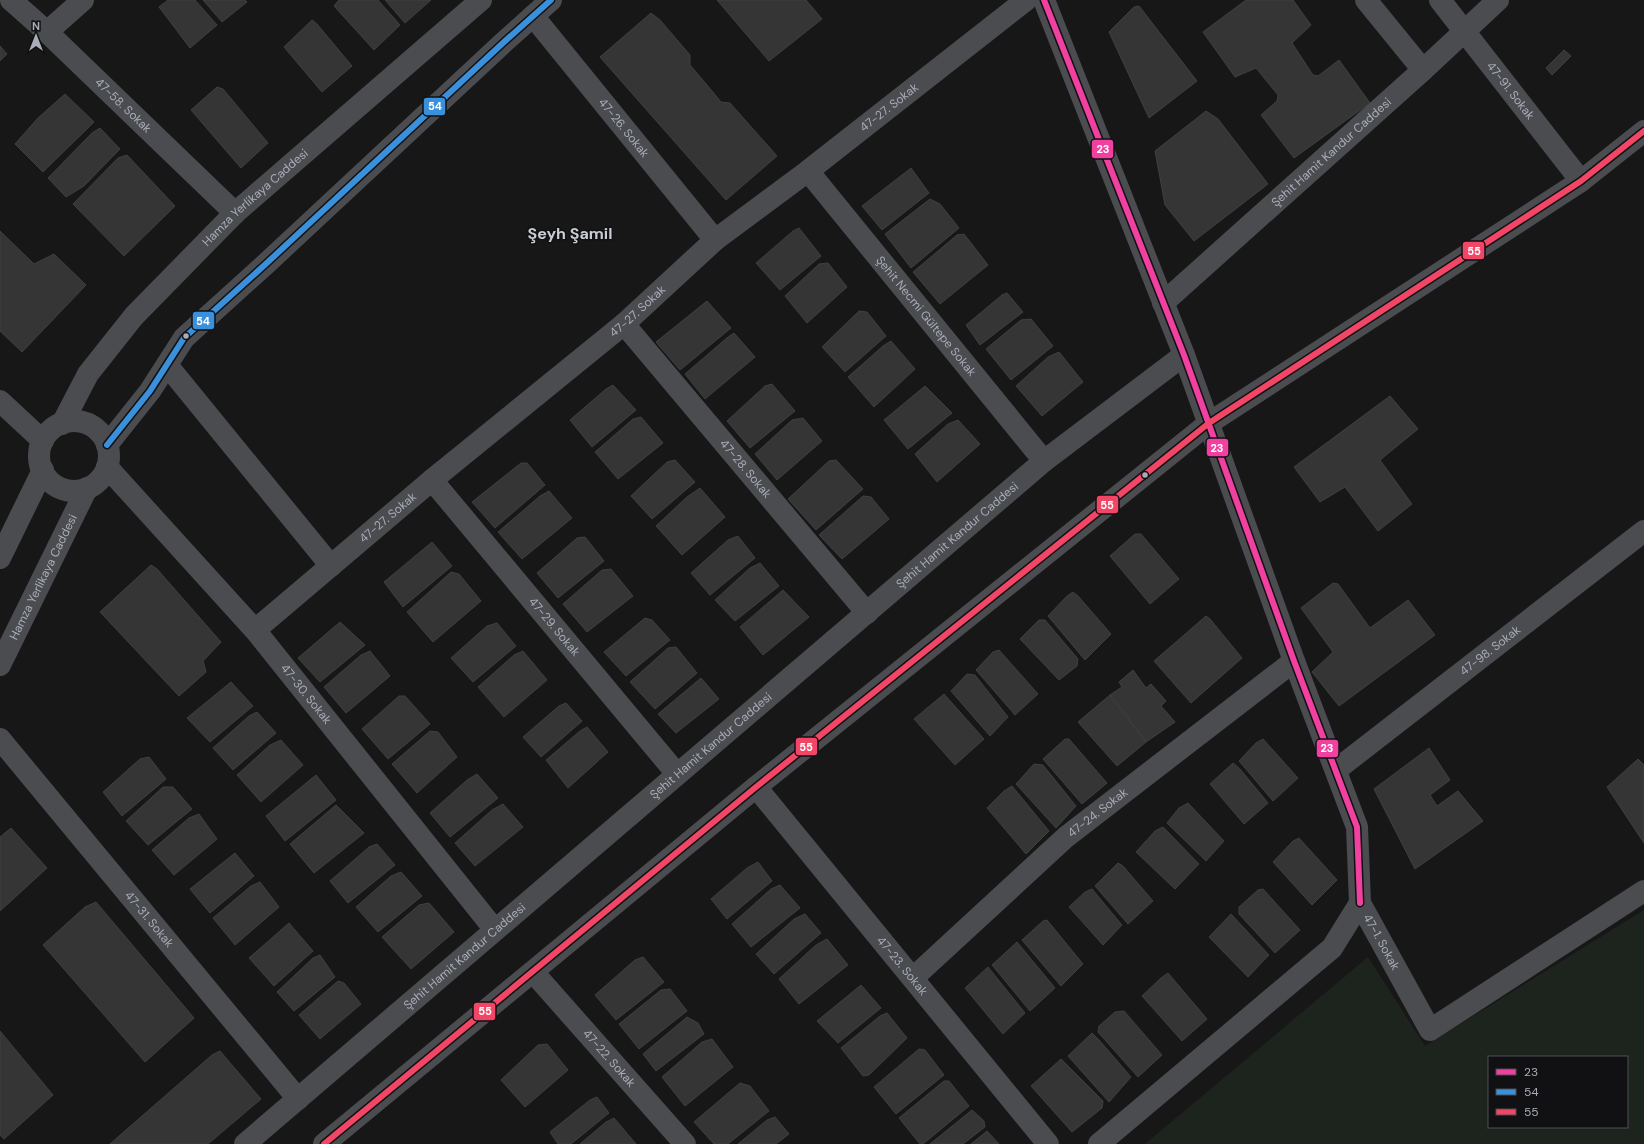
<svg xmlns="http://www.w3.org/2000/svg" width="1644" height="1144" viewBox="0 0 1644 1144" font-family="'DM Sans',sans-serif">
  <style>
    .green { fill: #1d241e; fill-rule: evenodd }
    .building { fill: #353536; stroke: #3f4043 }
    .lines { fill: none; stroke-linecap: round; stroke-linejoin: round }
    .minor { stroke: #4b4c50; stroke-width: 22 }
    .bus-1-casing { stroke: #111113; stroke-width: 9 }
    .bus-2-casing { stroke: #111113; stroke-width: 9 }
    .bus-3-casing { stroke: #111113; stroke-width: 9 }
    .bus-1 { stroke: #f240a1; stroke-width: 6 }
    .bus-2 { stroke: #3a90db; stroke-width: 6 }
    .bus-3 { stroke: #f34667; stroke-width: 6 }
    .bus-dot { fill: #a8adb8; stroke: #111113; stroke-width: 1.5 }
    .labels { text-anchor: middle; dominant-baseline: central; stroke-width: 3; stroke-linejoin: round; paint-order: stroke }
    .street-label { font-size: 12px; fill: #a8adb8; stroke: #111113 }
    .district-label { font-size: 16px; font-weight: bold; fill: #c9ccd4; stroke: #111113 }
    .line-badge { stroke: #111113; stroke-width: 1.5 }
    .badge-label { font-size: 11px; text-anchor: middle; font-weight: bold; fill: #fff }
  </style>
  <rect width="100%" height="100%" fill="#171717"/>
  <path class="green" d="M1644 910V1144H1145L1368 957 1425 1046ZM1489 1057H1627V1127H1489Z"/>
  <g class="building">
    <polygon points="168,0 195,0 217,25 190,48 159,7"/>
    <polygon points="203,0 245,0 247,2 222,22"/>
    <polygon points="339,0 378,0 400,25 374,50 334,6"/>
    <polygon points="385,0 431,0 405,23"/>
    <polygon points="717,0 806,0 822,19 769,61"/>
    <polygon points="1246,0 1293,0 1311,25 1292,43 1313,75 1318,76 1339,60 1370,103 1294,158 1261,115 1277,101 1278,95 1256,68 1235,77 1203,32"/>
    <polygon points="1139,6 1197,81 1149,118 1109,32 1134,7"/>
    <polygon points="651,13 660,20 690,55 690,65 712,91 721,102 730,103 777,156 726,200 600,57"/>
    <polygon points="312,20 317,24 352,66 322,92 284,47"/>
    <polygon points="0,46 7,54 0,61"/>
    <polygon points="1564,50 1571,56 1552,75 1546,68"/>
    <polygon points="217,87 223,89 268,143 241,168 191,110"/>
    <polygon points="65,94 94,122 43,172 15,144 38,118"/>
    <polygon points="1206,111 1218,119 1268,184 1194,241 1165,205 1155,151"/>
    <polygon points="100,128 120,149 84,186 66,197 48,178 92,133"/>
    <polygon points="127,155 175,206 124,256 73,204 118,158"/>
    <polygon points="911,168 929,193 882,230 862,206"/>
    <polygon points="930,199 940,204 959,228 911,268 885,234"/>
    <polygon points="799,228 821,256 780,290 756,263 793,231"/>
    <polygon points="0,231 34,264 54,254 86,285 22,352 0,331"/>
    <polygon points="964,234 988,265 940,304 913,272 957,235"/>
    <polygon points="828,263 847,287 807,323 785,296 819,264"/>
    <polygon points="1007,293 1023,312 980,345 966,325 1002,295"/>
    <polygon points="707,301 731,328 680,370 656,342"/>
    <polygon points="859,311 867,312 886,336 845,372 822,347"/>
    <polygon points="1031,319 1053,346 1011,380 986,349 1021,320"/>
    <polygon points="734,333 755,357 705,399 685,374 728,337"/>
    <polygon points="891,341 915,369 874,407 848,377 883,346"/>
    <polygon points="1059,352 1083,382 1042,416 1016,386 1048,357"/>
    <polygon points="772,384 795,411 750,448 727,421 765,386"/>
    <polygon points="613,385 636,410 592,447 570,420 606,389"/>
    <polygon points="925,386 952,413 908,449 884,420"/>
    <polygon points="1390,396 1418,429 1380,460 1412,504 1378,531 1345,487 1320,502 1294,467"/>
    <polygon points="641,417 663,443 618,479 595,452 633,419"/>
    <polygon points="803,418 822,441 777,480 755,454 792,420"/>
    <polygon points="958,420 980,444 937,482 915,454 948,424"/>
    <polygon points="675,460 695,482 652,519 631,496 667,462"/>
    <polygon points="836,460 863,489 816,530 788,499 829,461"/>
    <polygon points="521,463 527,463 545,485 495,528 472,502"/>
    <polygon points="700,488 725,517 682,555 656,526 687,497"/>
    <polygon points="549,491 572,518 522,559 498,532 540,496"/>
    <polygon points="863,496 871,497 889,519 842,559 819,535"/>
    <polygon points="1135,534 1141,534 1179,579 1150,604 1110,556"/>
    <polygon points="738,536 755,558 710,595 691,573 728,540"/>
    <polygon points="585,537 604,561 558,598 537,573 577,538"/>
    <polygon points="432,542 452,566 403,607 384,582"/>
    <polygon points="760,563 779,586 735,621 715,600 750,568"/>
    <polygon points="151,565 157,569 221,642 203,661 206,672 179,696 100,612"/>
    <polygon points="611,569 633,596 587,632 563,604 602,570"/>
    <polygon points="451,572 459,574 481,601 433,642 407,612"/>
    <polygon points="1333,583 1338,584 1370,628 1408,600 1435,635 1339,706 1312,672 1333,652 1301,608"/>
    <polygon points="783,590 809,617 763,655 740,627"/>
    <polygon points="1073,592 1078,596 1111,634 1085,660 1048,616 1067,596"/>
    <polygon points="1206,616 1210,619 1242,658 1191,703 1154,661"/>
    <polygon points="645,618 652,620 670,640 626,676 604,652"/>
    <polygon points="1039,620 1045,620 1078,659 1077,666 1059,680 1020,639"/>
    <polygon points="340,622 365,645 320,682 298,658"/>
    <polygon points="497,623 516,646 473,682 451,658 487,626"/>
    <polygon points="676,647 697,673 655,709 630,682 668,648"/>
    <polygon points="999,650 1038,694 1015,715 976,670 993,652"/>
    <polygon points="370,651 390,676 346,713 324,687 361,655"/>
    <polygon points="523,651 547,680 504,717 478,687 514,655"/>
    <polygon points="1133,670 1146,688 1151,684 1166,701 1161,706 1175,722 1146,742 1110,695 1122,687 1119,682"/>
    <polygon points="967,674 975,675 1008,717 990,736 951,691"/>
    <polygon points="701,678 719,699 676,733 658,714"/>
    <polygon points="231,682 253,706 210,742 187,718"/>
    <polygon points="944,694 984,739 955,765 914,719"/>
    <polygon points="1110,695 1146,742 1117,766 1078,722"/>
    <polygon points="399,696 405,696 430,724 388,759 362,729"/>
    <polygon points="566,703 582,721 541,757 523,737 559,706"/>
    <polygon points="257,712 276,733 233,770 213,748 249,716"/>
    <polygon points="587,727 608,752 568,788 546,760 580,731"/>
    <polygon points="430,731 438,732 457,757 417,793 392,764"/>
    <polygon points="1065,739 1069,739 1107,783 1082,804 1043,759"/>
    <polygon points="1263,739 1298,778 1273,801 1239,761 1256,743"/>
    <polygon points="281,740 303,765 261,802 237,775 270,745"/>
    <polygon points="1429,748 1450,780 1430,795 1437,806 1458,791 1483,821 1415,869 1374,789"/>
    <polygon points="149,757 166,779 122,816 103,792 140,759"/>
    <polygon points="1638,759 1644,765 1644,843 1607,787"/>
    <polygon points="1233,763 1240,769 1268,803 1244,824 1210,784"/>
    <polygon points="1034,764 1043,765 1076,806 1056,828 1016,784"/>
    <polygon points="477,774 498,798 450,837 430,813 467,780"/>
    <polygon points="316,775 336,800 285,841 266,816"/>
    <polygon points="1012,786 1049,831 1026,854 987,808 1004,791"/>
    <polygon points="163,787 173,787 192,809 148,845 126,821"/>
    <polygon points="1188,803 1224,841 1206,861 1167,823 1179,808"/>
    <polygon points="503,804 523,827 475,866 455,843 492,810"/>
    <polygon points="336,805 364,833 314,873 290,844"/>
    <polygon points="199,814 217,839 174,875 152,850 189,818"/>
    <polygon points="1163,827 1199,864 1175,889 1136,852 1155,831"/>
    <polygon points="11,828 47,868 0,911 0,837"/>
    <polygon points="1299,838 1337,880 1312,905 1273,862 1293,841"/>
    <polygon points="377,844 395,865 348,903 330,881 369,847"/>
    <polygon points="235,853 254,876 210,913 190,889"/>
    <polygon points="758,862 772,881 727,919 711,899 747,868"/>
    <polygon points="1118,863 1123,866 1153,901 1128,924 1095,886"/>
    <polygon points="401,872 422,896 378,932 356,907 391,876"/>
    <polygon points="260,882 279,907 235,945 213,918 251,886"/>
    <polygon points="780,885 800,908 751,947 732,924 771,889"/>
    <polygon points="1092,889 1122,925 1103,945 1069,907 1085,892"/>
    <polygon points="1263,889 1300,930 1275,953 1239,914 1239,907 1258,890"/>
    <polygon points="96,902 194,1018 145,1062 43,945 85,907"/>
    <polygon points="429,903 454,932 411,969 382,937 419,905"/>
    <polygon points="805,914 821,933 774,974 756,954 794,919"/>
    <polygon points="1231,914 1269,955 1248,977 1209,937"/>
    <polygon points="1047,920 1083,964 1061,986 1022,940 1043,921"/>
    <polygon points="289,923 313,951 274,986 249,958"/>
    <polygon points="827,939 848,965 799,1004 779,979 816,945"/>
    <polygon points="1017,942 1055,988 1030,1011 992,965"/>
    <polygon points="320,955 335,977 294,1011 277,992 313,958"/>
    <polygon points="643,957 664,982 616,1020 595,995 635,960"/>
    <polygon points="988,967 1025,1013 1003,1034 965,988"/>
    <polygon points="1168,973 1207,1019 1182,1041 1142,996 1161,978"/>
    <polygon points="338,981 344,983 361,1004 320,1039 299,1015"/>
    <polygon points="861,985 881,1008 838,1043 817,1021"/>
    <polygon points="670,989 687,1011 639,1049 619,1024 661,990"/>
    <polygon points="1124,1011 1162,1055 1138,1077 1098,1032 1099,1026 1115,1012"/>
    <polygon points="887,1013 907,1038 869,1075 863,1076 841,1048 880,1016"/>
    <polygon points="687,1017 698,1023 704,1034 656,1071 643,1054"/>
    <polygon points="0,1031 53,1095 4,1139 0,1135"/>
    <polygon points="1092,1033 1100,1041 1131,1077 1109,1102 1068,1056"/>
    <polygon points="712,1039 733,1067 685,1106 662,1077 702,1042"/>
    <polygon points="547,1044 568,1070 525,1107 501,1080 538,1045"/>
    <polygon points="919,1049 925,1050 944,1075 896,1114 874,1087"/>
    <polygon points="220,1051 261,1099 208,1144 110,1144 212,1055"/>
    <polygon points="1061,1059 1103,1101 1102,1108 1072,1132 1031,1086"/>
    <polygon points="944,1081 949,1081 969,1106 923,1144 920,1144 899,1118"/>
    <polygon points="740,1083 750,1086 769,1111 728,1144 714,1144 694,1122"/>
    <polygon points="597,1097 609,1113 571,1144 558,1144 550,1132 590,1100"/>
    <polygon points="972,1110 984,1121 985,1127 963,1144 930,1144"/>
    <polygon points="775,1117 789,1134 776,1144 738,1144 767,1120"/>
    <polygon points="614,1118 636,1144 580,1144 606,1122"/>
    <polygon points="987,1131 999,1144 971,1144"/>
  </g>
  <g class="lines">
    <g class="minor">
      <path id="s1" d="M11 0 47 32 235 213"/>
      <polyline points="1044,0 1184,355 1294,661 1357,827 1360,903"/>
      <polyline points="1366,0 1423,70"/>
      <path id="s2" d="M1440 0 1581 181"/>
      <path id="s3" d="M533 16 715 240"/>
      <polyline points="47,32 83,0"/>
      <path id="s4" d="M808 171 1044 461"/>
      <path id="s5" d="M1163 303 1423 70 1498 0"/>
      <path id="s6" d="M624 324 867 613"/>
      <polyline points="167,365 331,566"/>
      <polyline points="0,401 43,441"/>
      <circle cx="74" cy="456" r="35"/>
      <path id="s7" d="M62 424 88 374 134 316 235 213 481 0"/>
      <polyline points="107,445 150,391 184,338 269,261 504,42 551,0"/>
      <path id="s8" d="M107 467 255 630 495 930"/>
      <path id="s9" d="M432 480 677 774"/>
      <polyline points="0,558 43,470"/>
      <path id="s10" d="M255 630 432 480 624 324 715 240 808 171 1026 0"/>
      <path id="s11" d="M0 665 87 488"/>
      <path id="s12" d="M0 739 298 1099"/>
      <path id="s13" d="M1336 770 1644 531"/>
      <path id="s14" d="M756 787 1048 1144"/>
      <path id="s15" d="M533 972 685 1144"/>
      <path id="s16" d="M913 978 1066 837 1294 661"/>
      <path id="s17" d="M245 1144 1044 461 1184 355"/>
      <polyline points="324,1144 756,787 1209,423 1581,181 1644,131"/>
      <path id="s18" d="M1099 1144 1332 948 1360 903 1430 1030 1644 891"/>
    </g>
    <g class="bus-1-casing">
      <polyline id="bus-1" points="1044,0 1184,355 1294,661 1357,827 1360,903"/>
    </g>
    <g class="bus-2-casing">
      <polyline id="bus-2" points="107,445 150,391 184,338 269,261 504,42 551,0"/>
    </g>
    <g class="bus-3-casing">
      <polyline id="bus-3" points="324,1144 756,787 1209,423 1581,181 1644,131"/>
    </g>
    <use href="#bus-1" class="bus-1"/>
    <use href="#bus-2" class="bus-2"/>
    <use href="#bus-3" class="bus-3"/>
  </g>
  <g class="bus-dot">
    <circle cx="186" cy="336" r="3.5"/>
    <circle cx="1145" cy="475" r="3.5"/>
  </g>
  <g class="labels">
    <g class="street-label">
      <text stroke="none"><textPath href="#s2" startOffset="115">47-91. Sokak</textPath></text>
      <text stroke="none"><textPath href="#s1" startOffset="154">47-58. Sokak</textPath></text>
      <text stroke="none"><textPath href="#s10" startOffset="822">47-27. Sokak</textPath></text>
      <text stroke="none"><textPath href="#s3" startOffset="144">47-26. Sokak</textPath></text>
      <text stroke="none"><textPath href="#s5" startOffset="226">Şehit Hamit Kandur Caddesi</textPath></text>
      <text stroke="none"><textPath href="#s7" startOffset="300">Hamza Yerlikaya Caddesi</textPath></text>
      <text stroke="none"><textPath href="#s10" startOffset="498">47-27. Sokak</textPath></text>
      <text stroke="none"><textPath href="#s4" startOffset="187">Şehit Necmi Gültepe Sokak</textPath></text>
      <text stroke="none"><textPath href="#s6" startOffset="189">47-28. Sokak</textPath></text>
      <text stroke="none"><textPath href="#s10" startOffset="174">47-27. Sokak</textPath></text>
      <text stroke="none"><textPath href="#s17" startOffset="937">Şehit Hamit Kandur Caddesi</textPath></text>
      <text stroke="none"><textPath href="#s11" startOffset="98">Hamza Yerlikaya Caddesi</textPath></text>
      <text stroke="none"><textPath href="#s9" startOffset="191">47-29. Sokak</textPath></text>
      <text stroke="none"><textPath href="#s13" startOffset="195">47-98. Sokak</textPath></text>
      <text stroke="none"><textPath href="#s8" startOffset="302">47-30. Sokak</textPath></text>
      <text stroke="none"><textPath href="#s17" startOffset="613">Şehit Hamit Kandur Caddesi</textPath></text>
      <text stroke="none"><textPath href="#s16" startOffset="248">47-24. Sokak</textPath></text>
      <text stroke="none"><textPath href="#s12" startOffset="234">47-31. Sokak</textPath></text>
      <text stroke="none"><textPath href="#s18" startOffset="402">47-1. Sokak</textPath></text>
      <text stroke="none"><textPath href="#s17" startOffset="289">Şehit Hamit Kandur Caddesi</textPath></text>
      <text stroke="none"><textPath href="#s14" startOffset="231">47-23. Sokak</textPath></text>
      <text stroke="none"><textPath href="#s15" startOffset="115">47-22. Sokak</textPath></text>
    </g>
    <g class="district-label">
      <text x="570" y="233">Şeyh Şamil</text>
    </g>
  </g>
  <g class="line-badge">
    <rect x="423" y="97" width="23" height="19" rx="4" fill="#3a90db"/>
    <rect x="1091" y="139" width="23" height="20" rx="4" fill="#f240a1"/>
    <rect x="1462" y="241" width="23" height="19" rx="4" fill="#f34667"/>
    <rect x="192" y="311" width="23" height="19" rx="4" fill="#3a90db"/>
    <rect x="1206" y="438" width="23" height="19" rx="4" fill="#f240a1"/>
    <rect x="1096" y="495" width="23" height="19" rx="4" fill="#f34667"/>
    <rect x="795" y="737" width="23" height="19" rx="4" fill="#f34667"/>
    <rect x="1316" y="739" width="23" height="19" rx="4" fill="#f240a1"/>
    <rect x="473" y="1002" width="23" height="19" rx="4" fill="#f34667"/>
  </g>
  <g class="badge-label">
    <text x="435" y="110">54</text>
    <text x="1103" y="153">23</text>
    <text x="1474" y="255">55</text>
    <text x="203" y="325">54</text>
    <text x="1217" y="452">23</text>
    <text x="1107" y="509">55</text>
    <text x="806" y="751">55</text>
    <text x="1327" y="752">23</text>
    <text x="485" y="1015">55</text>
  </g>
  <rect x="1488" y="1056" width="140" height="72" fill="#111113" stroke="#4d4f55"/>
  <rect x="1496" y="1069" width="20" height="6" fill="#f240a1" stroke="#4d4f55"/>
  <text x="1524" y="1076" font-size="12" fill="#a8adb8">23</text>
  <rect x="1496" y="1089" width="20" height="6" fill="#3a90db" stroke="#4d4f55"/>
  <text x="1524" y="1096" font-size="12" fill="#a8adb8">54</text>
  <rect x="1496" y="1109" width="20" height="6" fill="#f34667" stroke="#4d4f55"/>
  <text x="1524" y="1116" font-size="12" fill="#a8adb8">55</text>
  <g transform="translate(36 36)" stroke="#111113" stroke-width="3" paint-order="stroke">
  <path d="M0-3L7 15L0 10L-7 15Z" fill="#a8adb8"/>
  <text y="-6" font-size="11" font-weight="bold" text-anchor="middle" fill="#a8adb8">N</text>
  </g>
</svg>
